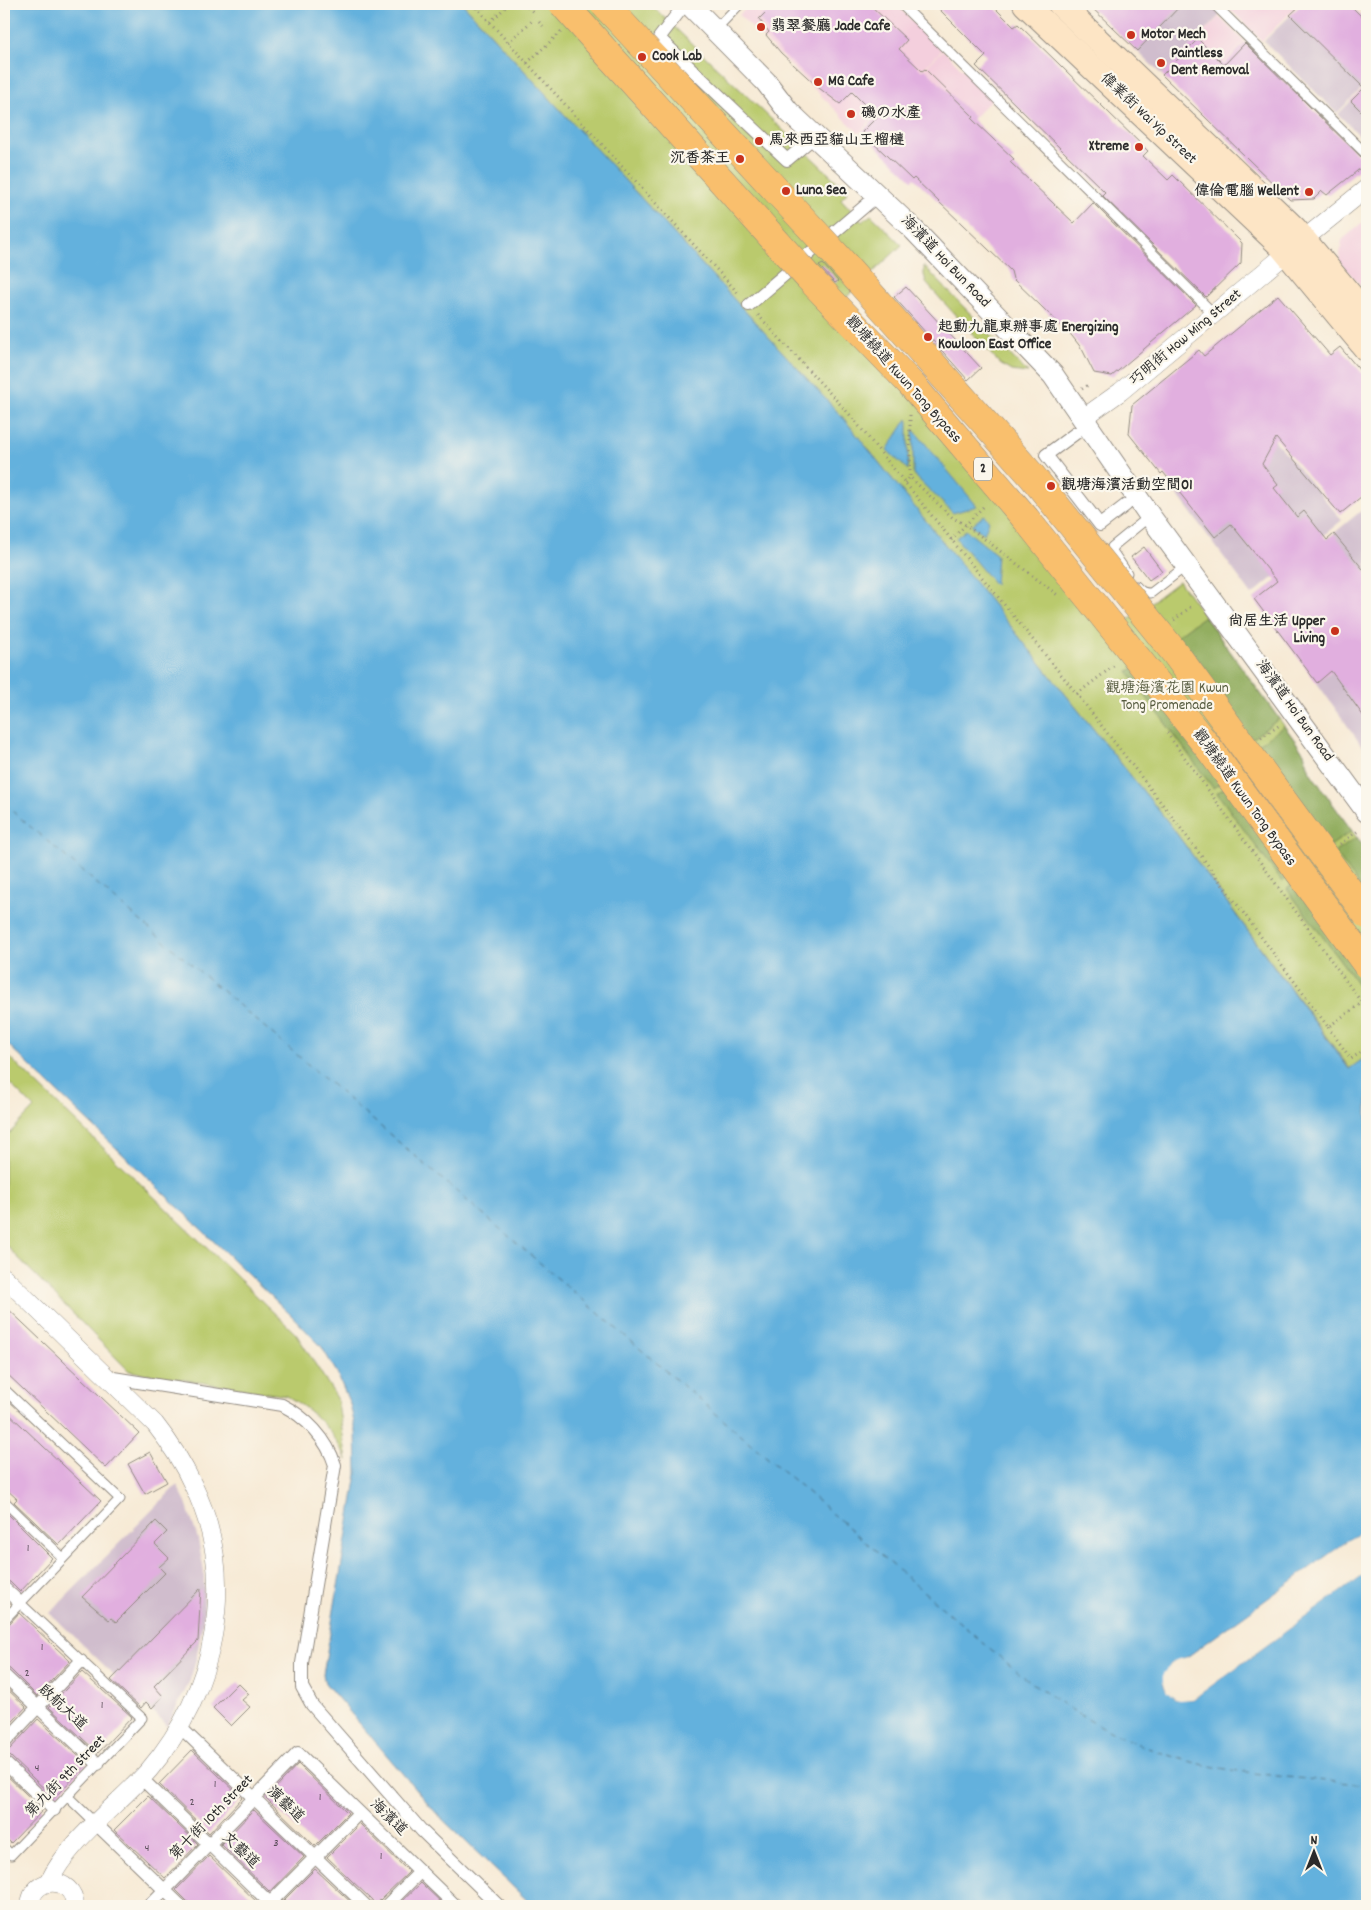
<svg xmlns="http://www.w3.org/2000/svg" width="1371" height="1910" viewBox="0 0 1371 1910" font-family="Dekko,'LXGW WenKai TC','Klee One',sans-serif">
  <style>
    .built { fill: #f4cfdd }
    .industrial { fill: #d0bdcd }
    .green { fill: #baca6d; stroke: #727a4c }
    .forest { fill: #93ae60; stroke: #5f6c46 }
    .water { fill: #64b1dd; stroke: #486e84 }
    .pier { fill: #f7ead5 }
    .lines { fill: none; stroke-linecap: round; stroke-linejoin: round }
    .ferry { stroke: #3f5a69; stroke-width: 1; stroke-dasharray: 6 5; stroke-linecap: butt }
    .building { fill: #e1afdf }
    .service-casing { stroke: #918a80; stroke-width: 11 }
    .pedestrian-casing { stroke: #918a80; stroke-width: 14 }
    .minor-casing { stroke: #918a80; stroke-width: 19 }
    .tertiary-casing { stroke: #918a80; stroke-width: 23 }
    .secondary-casing { stroke: #918a80; stroke-width: 26 }
    .path { stroke: #918a80; stroke-width: 3; stroke-dasharray: 1 4; stroke-linecap: butt }
    .service { stroke: #fff; stroke-width: 9 }
    .pedestrian { stroke: #fff; stroke-width: 12 }
    .minor { stroke: #fff; stroke-width: 18 }
    .tertiary { stroke: #fff; stroke-width: 21 }
    .secondary { stroke: #fde5c5; stroke-width: 24 }
    .motorway-bridge-casing { stroke: #918a80; stroke-width: 29; stroke-linecap: butt }
    .motorway-bridge { stroke: #f9bf6d; stroke-width: 28 }
    .poi-dot { fill: #c8321e; stroke: #fbf7ec; stroke-width: 2 }
    .labels { text-anchor: middle; dominant-baseline: central; stroke-width: 4.5; stroke-linejoin: round; paint-order: stroke }
    .number-label { font-size: 12px; fill: #584c58 }
    .shield { fill: #fbf7ec; stroke: #696865; stroke-width: 1 }
    .shield-label { font-size: 14px; font-weight: bold; fill: #2b2b2b }
    .poi-label { font-size: 15px; font-weight: bold; fill: #2b2b2b; stroke: #fbf7ec; text-anchor: start }
    .street-label { font-size: 15px; fill: #2b2b2b; stroke: #fbf7ec }
    .park-label { font-size: 15px; fill: #565b3f; stroke: #fbf7ec }
  </style>
  <rect width="100%" height="100%" fill="#fbf7ec"/>
  <filter id="ink" filterUnits="userSpaceOnUse"><feTurbulence type="fractalNoise" baseFrequency=".02" numOctaves="2"/><feDisplacementMap in="SourceGraphic" scale="10" xChannelSelector="R" yChannelSelector="G"/><feConvolveMatrix kernelMatrix="1 2 1 2 8 2 1 2 1" color-interpolation-filters="sRGB"/></filter>
  <filter id="wash" filterUnits="userSpaceOnUse"><feTurbulence type="fractalNoise" baseFrequency=".0096" numOctaves="4" result="noise"/><feDisplacementMap in="SourceGraphic" scale="20" xChannelSelector="R" yChannelSelector="G"/><feGaussianBlur stdDeviation="1.12" result="paint"/><feColorMatrix in="noise" values="0 0 0 0 0 0 0 0 0 0 0 0 0 0 0 0 0 1.4 0 .05"/><feComposite in="paint" operator="in"/></filter>
  <g filter="url(#wash)">
    <rect width="100%" height="100%" fill="#f7ead5"/>
    <g class="built">
      <polygon points="751,4 895,4 942,50 859,133 739,15"/>
      <polygon points="1225,4 1299,4 1262,41"/>
      <polygon points="1219,17 1245,42 1188,100 1162,75"/>
      <polygon points="943,50 992,99 912,180 862,132"/>
      <polygon points="1367,219 1367,293 1339,261 1342,240"/>
    </g>
    <g class="industrial">
      <polygon points="1088,4 1182,4 1166,21 1183,4 1210,4 1221,14 1162,75"/>
      <polygon points="1302,4 1349,4 1367,22 1367,83 1337,113 1264,41"/>
      <polygon points="1367,85 1367,143 1338,114"/>
      <polygon points="1252,413 1342,520 1252,595 1168,482"/>
      <polygon points="1367,506 1367,579 1287,643 1254,599"/>
      <polygon points="1367,643 1367,753 1317,683"/>
      <polygon points="177,1485 186,1503 198,1539 204,1571 204,1616 196,1660 189,1683 167,1726 50,1613"/>
    </g>
    <g class="green">
      <polygon points="463,4 650,4 848,192 841,199 862,222 871,215 902,245 836,307 1113,631 1179,581 1304,753 1310,772 1367,852 1367,1056 1350,1069 1168,822 844,419"/>
      <polygon points="924,266 1022,367 1028,373 1011,371 1000,364 927,284 924,275"/>
      <path d="M4 1052 296 1334 337 1398 347 1460C334 1432 314 1411 287 1396L129 1371 4 1243V1139L34 1108 4 1078Z"/>
    </g>
    <g class="forest">
      <polygon points="1204,616 1279,719 1251,739 1163,646"/>
      <polygon points="1147,658 1222,782 1213,788 1128,672"/>
      <polygon points="1284,726 1304,753 1310,772 1352,831 1330,846 1256,746"/>
      <polygon points="1226,787 1291,875 1282,882 1217,793"/>
      <polygon points="1357,837 1367,852 1367,896 1335,852"/>
      <polygon points="1296,882 1367,970 1367,982 1360,987 1287,889"/>
    </g>
    <g class="water">
      <path d="M4 4H463L844 419 1168 822 1349 1069 1367 1056V1527L1187 1657 1171 1663C1162 1680 1159 1685 1175 1699H1193L1367 1572V1906H533L437 1814 325 1683 323 1675 357 1474 356 1431 350 1404 336 1371 321 1346 292 1316 4 1041Z"/>
      <polygon points="907,419 908,421 908,470 887,450"/>
      <polygon points="913,429 977,506 953,513 913,474"/>
      <polygon points="984,515 989,521 984,534 972,525"/>
      <polygon points="966,530 997,555 995,585 956,538"/>
    </g>
    <polygon class="pier" points="1367,1527 1367,1530 1189,1659 1177,1662 1172,1665 1166,1675 1167,1688 1176,1696 1186,1698 1192,1697 1367,1570 1367,1572 1193,1699 1180,1700 1175,1699 1167,1692 1163,1682 1163,1674 1171,1663 1176,1660 1188,1657"/>
    <g class="lines">
      <path class="ferry" d="M4 804 1007 1663C1065 1711 1131 1749 1205 1765 1258 1776 1313 1779 1367 1785"/>
    </g>
    <g id="blocks">
      <g class="building">
        <polygon points="774,4 869,4 907,40 899,49 922,71 925,69 974,117 972,119 1014,159 1010,162 1074,223 1093,203 1196,305 1112,376 1094,373 1082,349 1072,336 1013,279 1011,271 914,178 912,180 862,132 877,117 852,92 840,104 819,88 781,53 766,35 769,32 759,19"/>
        <polygon points="934,4 991,4 1014,27 1018,24 1148,151 1143,156 1168,180 1173,175 1242,243 1241,263 1206,297 1102,195 1105,192 976,66 986,56"/>
        <polygon points="1088,4 1182,4 1137,51"/>
        <polygon points="1302,4 1349,4 1367,22 1367,117 1351,101 1364,88 1290,15"/>
        <polygon points="1198,39 1224,65 1245,43 1367,163 1327,195 1322,191 1314,199 1290,200 1162,75"/>
        <polygon points="823,264 838,281 835,283 819,266"/>
        <polygon points="906,287 981,368 968,380 894,297"/>
        <polygon points="1278,295 1330,355 1340,347 1367,379 1367,492 1340,514 1276,438 1262,464 1278,485 1274,488 1297,517 1304,511 1327,540 1334,534 1367,574 1367,721 1331,671 1317,683 1254,599 1277,581 1231,524 1215,537 1163,472 1161,474 1129,434 1132,405 1199,350 1204,356"/>
        <polygon points="1144,547 1162,571 1149,580 1131,557"/>
        <polygon points="4,1305 139,1433 106,1468 4,1371"/>
        <polygon points="4,1409 101,1501 59,1545 14,1502 17,1499 4,1487"/>
        <polygon points="150,1452 167,1482 145,1494 128,1464"/>
        <polygon points="5,1511 52,1558 20,1592 10,1582 4,1580"/>
        <polygon points="156,1521 167,1532 155,1544 169,1558 159,1567 165,1573 116,1622 111,1618 109,1620 82,1597"/>
        <polygon points="201,1588 198,1641 154,1686 163,1696 152,1708 146,1702 141,1708 111,1680"/>
        <polygon points="19,1613 70,1661 37,1696 10,1669 4,1667 4,1626 9,1624"/>
        <polygon points="82,1672 132,1717 98,1753 49,1707"/>
        <polygon points="238,1683 249,1694 242,1700 250,1707 231,1726 213,1708"/>
        <polygon points="4,1686 26,1707 4,1731"/>
        <polygon points="38,1719 87,1764 54,1798 10,1756 4,1754 4,1751 10,1749"/>
        <polygon points="192,1750 242,1798 209,1833 159,1784"/>
        <polygon points="298,1764 348,1813 315,1846 266,1798"/>
        <polygon points="4,1773 43,1810 11,1843 4,1837"/>
        <polygon points="148,1796 198,1844 165,1878 114,1830"/>
        <polygon points="254,1810 304,1857 270,1892 221,1844"/>
        <polygon points="360,1824 409,1872 380,1900 378,1906 374,1906 372,1900 327,1857"/>
        <polygon points="209,1856 259,1904 258,1906 189,1906 187,1901 176,1890"/>
        <polygon points="315,1869 355,1906 285,1906 281,1903"/>
        <polygon points="421,1883 445,1906 397,1906"/>
      </g>
    </g>
  </g>
  <g filter="url(#ink)">
    <use href="#blocks" fill-opacity="0" stroke="#918a80" stroke-width="1"/>
    <g class="lines">
      <g class="service-casing">
        <g id="service">
          <polyline points="901,4 1214,314"/>
          <polyline points="1214,4 1367,155"/>
          <polyline points="715,30 740,4"/>
          <polyline points="1127,573 1112,551 1112,547 1150,516"/>
          <path d="M1136 586C1141 592 1144 593 1151 593L1186 566"/>
          <polyline points="4,1389 120,1499 4,1620"/>
          <polyline points="4,1501 63,1558"/>
          <polyline points="67,1796 96,1824"/>
          <polyline points="4,1848 11,1855 142,1718 20,1603"/>
        </g>
      </g>
      <g class="pedestrian-casing">
        <g id="pedestrian">
          <polyline points="685,4 659,38 787,160 814,137"/>
          <polyline points="749,305 878,195"/>
          <polyline points="1076,433 1046,455 1100,525 1126,505"/>
          <path d="M107 1377 282 1405C306 1417 327 1439 335 1465L302 1663V1687L312 1705 422 1831 499 1906"/>
          <polyline points="4,1588 20,1603"/>
          <polyline points="4,1675 98,1764"/>
          <polyline points="180,1727 366,1906"/>
          <polyline points="4,1743 81,1661"/>
          <polyline points="4,1762 54,1810"/>
          <polyline points="141,1778 273,1906"/>
          <polyline points="96,1824 181,1906"/>
          <polyline points="149,1906 298,1753 456,1906"/>
          <polyline points="267,1906 359,1813"/>
          <polyline points="386,1906 420,1872"/>
        </g>
      </g>
      <g class="minor-casing">
        <g id="minor">
          <polyline points="1304,239 1367,188"/>
          <polyline points="1082,419 1120,392 1287,253"/>
          <path d="M4 1277 155 1424C170 1443 183 1463 193 1485 239 1579 216 1692 149 1770 118 1805 68 1841 49 1882"/>
          <path d="M30 1906C31 1875 74 1875 75 1906"/>
        </g>
      </g>
      <g class="tertiary-casing">
        <polyline id="tertiary" points="689,4 766,82 788,111 914,230 1053,375 1150,516 1367,812"/>
      </g>
      <g class="secondary-casing">
        <g id="secondary">
          <polyline points="1025,4 1280,245 1367,350"/>
          <polyline points="1060,4 1295,229 1367,315"/>
        </g>
      </g>
      <g class="path">
        <polyline points="473,4 740,295"/>
        <polyline points="528,7 534,13"/>
        <polyline points="490,22 509,4"/>
        <polyline points="539,22 543,26"/>
        <polyline points="508,42 532,21"/>
        <polyline points="527,63 562,31"/>
        <polyline points="758,315 850,415 1077,694 1173,818 1328,1027 1367,999"/>
        <polyline points="1082,389 1090,384"/>
        <polyline points="910,415 910,477"/>
        <polyline points="905,483 910,477 953,518 966,525 1059,596"/>
        <polyline points="951,540 985,505"/>
        <polyline points="1174,620 1193,605"/>
        <polyline points="1077,694 1116,664"/>
        <polyline points="1167,733 1367,1010"/>
        <polyline points="1261,738 1281,724"/>
        <polyline points="1340,844 1358,831"/>
        <polyline points="1328,1027 1351,1059 1367,1048"/>
      </g>
      <use href="#service" class="service"/>
      <use href="#pedestrian" class="pedestrian"/>
      <use href="#minor" class="minor"/>
      <use href="#tertiary" class="tertiary"/>
      <use href="#secondary" class="secondary"/>
      <g class="motorway-bridge-casing">
        <g id="motorway-bridge">
          <polyline points="563,4 808,277 911,384 1026,519 1208,747 1367,965"/>
          <polyline points="604,4 835,254 1032,476 1175,653 1367,915"/>
        </g>
      </g>
      <use href="#motorway-bridge" class="motorway-bridge"/>
    </g>
  </g>
  <g class="poi-dot">
    <circle cx="761" cy="27" r="5"/>
    <circle cx="1131" cy="35" r="5"/>
    <circle cx="642" cy="57" r="5"/>
    <circle cx="1161" cy="63" r="5"/>
    <circle cx="818" cy="82" r="5"/>
    <circle cx="851" cy="114" r="5"/>
    <circle cx="759" cy="141" r="5"/>
    <circle cx="1139" cy="147" r="5"/>
    <circle cx="740" cy="159" r="5"/>
    <circle cx="786" cy="191" r="5"/>
    <circle cx="1309" cy="192" r="5"/>
    <circle cx="928" cy="337" r="5"/>
    <circle cx="1051" cy="486" r="5"/>
    <circle cx="1335" cy="631" r="5"/>
  </g>
  <g class="labels">
    <g class="number-label">
      <text x="28" y="1548">1</text>
      <text x="42" y="1647">1</text>
      <text x="27" y="1673">2</text>
      <text x="102" y="1705">1</text>
      <text x="37" y="1768">4</text>
      <text x="215" y="1784">1</text>
      <text x="320" y="1797">1</text>
      <text x="192" y="1802">2</text>
      <text x="276" y="1843">3</text>
      <text x="147" y="1848">4</text>
      <text x="381" y="1856">1</text>
    </g>
    <rect class="shield" x="974" y="457.5" width="18" height="23" rx="4"/>
    <g class="shield-label">
      <text x="983" y="469">2</text>
    </g>
    <g class="poi-label">
      <text x="771" y="27">翡翠餐廳 Jade Cafe</text>
      <text x="1141" y="35">Motor Mech</text>
      <text x="1171" y="54">Paintless<tspan x="1171" dy="17">Dent Removal</tspan></text>
      <text x="652" y="57">Cook Lab</text>
      <text x="828" y="82">MG Cafe</text>
      <text x="861" y="114">磯の水產</text>
      <text x="769" y="141">馬來西亞貓山王榴槤</text>
      <text x="1129" y="147" text-anchor="end">Xtreme</text>
      <text x="730" y="159" text-anchor="end">沉香茶王</text>
      <text x="796" y="191">Luna Sea</text>
      <text x="1299" y="192" text-anchor="end">偉倫電腦 Wellent</text>
      <text x="938" y="328">起動九龍東辦事處 Energizing<tspan x="938" dy="17">Kowloon East Office</tspan></text>
      <text x="1061" y="486">觀塘海濱活動空間01</text>
      <text x="1325" y="622" text-anchor="end">尚居生活 Upper<tspan x="1325" dy="17">Living</tspan></text>
    </g>
    <g class="street-label">
      <text transform="translate(1148 119) rotate(43)">偉業街 Wai Yip Street</text>
      <text transform="translate(945 262) rotate(46)">海濱道 Hoi Bun Road</text>
      <text transform="translate(1186 338) rotate(-40)">巧明街 How Ming Street</text>
      <text transform="translate(903 380) rotate(48)">觀塘繞道 Kwun Tong Bypass</text>
      <text transform="translate(1294 711) rotate(54)">海濱道 Hoi Bun Road</text>
      <text transform="translate(1244 798) rotate(54)">觀塘繞道 Kwun Tong Bypass</text>
      <text transform="translate(62 1708) rotate(43)">啟航大道</text>
      <text transform="translate(66 1777) rotate(-46)">第九街 9th Street</text>
      <text transform="translate(285 1805) rotate(44)">演藝道</text>
      <text transform="translate(212 1818) rotate(-46)">第十街 10th Street</text>
      <text transform="translate(388 1818) rotate(44)">海濱道</text>
      <text transform="translate(240 1851) rotate(44)">文藝道</text>
    </g>
    <g class="park-label">
      <text x="1167" y="689">觀塘海濱花園 Kwun<tspan x="1167" dy="17">Tong Promenade</tspan></text>
    </g>
  </g>
  <rect width="1371" height="1910" fill="none" stroke="#fbf7ec" stroke-width="20"/>
  <g transform="translate(1314 1852)" stroke="#fbf7ec" stroke-width="4" paint-order="stroke">
  <path d="M0-4L9 19L0 12L-9 19Z" fill="#2b2b2b"/>
  <text y="-8" font-size="14" font-weight="bold" text-anchor="middle" fill="#2b2b2b">N</text>
  </g>
</svg>
